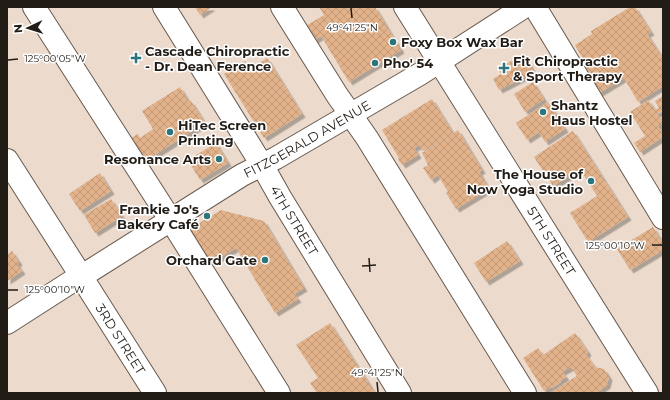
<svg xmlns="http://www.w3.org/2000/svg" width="670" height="400" viewBox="0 0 670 400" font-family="Montserrat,sans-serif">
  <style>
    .building { fill: url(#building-cross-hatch); filter: url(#shadow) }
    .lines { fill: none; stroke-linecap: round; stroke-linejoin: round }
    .minor-casing { stroke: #67584d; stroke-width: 24 }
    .minor { stroke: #fff; stroke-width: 22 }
    .ticks { fill: none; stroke: #221c17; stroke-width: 1.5 }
    .poi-dot { fill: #2c757c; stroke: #fff; stroke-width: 1.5 }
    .labels { text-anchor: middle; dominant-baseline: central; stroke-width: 3; stroke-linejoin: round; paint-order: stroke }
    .poi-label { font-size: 13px; font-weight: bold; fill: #221c17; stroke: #fff; text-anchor: start }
    .street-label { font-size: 13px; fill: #221c17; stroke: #fff }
    .ticks-label { font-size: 10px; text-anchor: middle; fill: #221c17; stroke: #fff; stroke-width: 3; stroke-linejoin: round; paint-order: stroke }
  </style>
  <defs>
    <pattern id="building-cross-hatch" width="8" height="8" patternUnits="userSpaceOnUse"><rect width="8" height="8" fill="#e2b28b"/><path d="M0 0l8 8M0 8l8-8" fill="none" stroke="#c29877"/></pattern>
    <filter id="shadow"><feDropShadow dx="3.5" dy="3.5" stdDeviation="0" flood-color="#0004"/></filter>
  </defs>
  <rect width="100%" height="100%" fill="#ecdbcd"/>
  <g class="building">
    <polygon points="195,7 212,7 200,15"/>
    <polygon points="319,7 375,7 401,50 349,82 321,36 312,42 304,27 324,15"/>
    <polygon points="630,7 635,7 651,32 647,34 663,59 663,86 638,102 624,78 596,95 576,63 583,59 575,45 592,34 591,31"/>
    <polygon points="524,54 534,72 499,90 493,79 501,74 498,68"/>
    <polygon points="267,58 302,114 264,138 224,74 245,61 250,69"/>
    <polygon points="533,82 544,99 525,112 514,94"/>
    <polygon points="180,87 189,102 191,101 205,123 145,161 131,138 138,134 140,138 153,129 142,111"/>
    <polygon points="663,96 663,113 662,111 657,114 663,123 658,126 663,135 663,137 640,152 634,143 645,136 630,112 648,100 655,110 659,108 655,101"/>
    <polygon points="432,99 453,133 423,151 420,145 414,148 418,155 402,165 398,159 399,158 382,130"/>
    <polygon points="548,102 565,129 545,142 539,132 527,140 516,123"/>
    <polygon points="458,130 482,170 479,172 489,189 456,209 446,193 448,192 438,175 431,180 423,168 428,165 422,153"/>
    <polygon points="573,131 628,217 588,242 570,213 597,196 580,169 553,186 534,157"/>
    <polygon points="216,143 228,163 200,180 188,160"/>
    <polygon points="100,173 111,191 80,211 69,194"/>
    <polygon points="111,199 122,216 95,233 84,215"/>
    <polygon points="221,210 264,221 304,288 294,294 298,299 275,313 236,248 203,268 186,231"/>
    <polygon points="653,227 663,244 663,250 630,270 617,249"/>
    <polygon points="507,241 520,261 486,282 474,263"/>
    <polygon points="12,251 19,262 17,264 22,271 7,281 7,255"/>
    <polygon points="330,323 375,393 317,393 310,383 318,378 296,345"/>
    <polygon points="575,333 588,352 586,355 595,367 604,369 609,377 607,385 599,391 600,392 599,393 550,393 577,376 571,367 562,372 566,377 560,381 561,382 552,388 551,387 544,391 523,358 538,348 543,355"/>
  </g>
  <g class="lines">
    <g class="minor-casing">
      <g id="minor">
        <polyline points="34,7 177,230 279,393"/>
        <path id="s1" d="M164 7 262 165 280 197 400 393"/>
        <polyline points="282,7 337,95 367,138 525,393"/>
        <path id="s2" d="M405 7 647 393"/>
        <polyline points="535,7 663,218"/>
        <polyline points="7,160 76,268"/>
        <path id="s3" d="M90 271 242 175 276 158 420 74 524 7"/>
        <path id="s4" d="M86 284 155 393"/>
        <polyline points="7,323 74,280"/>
      </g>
    </g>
    <use href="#minor" class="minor"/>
  </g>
  <path class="ticks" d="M351 8 352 18M8 60 18 59M652 245H662M369 258 370 272M362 266 376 265M8 290H18M377 382 378 392"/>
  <g class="poi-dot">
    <circle cx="393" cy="42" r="4"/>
    <path d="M134 52h4v4h4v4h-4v4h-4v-4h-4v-4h4z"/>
    <circle cx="375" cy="63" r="4"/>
    <path d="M502 62h4v4h4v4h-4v4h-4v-4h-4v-4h4z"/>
    <circle cx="543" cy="112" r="4"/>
    <circle cx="170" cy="132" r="4"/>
    <circle cx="219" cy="159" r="4"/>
    <circle cx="591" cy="181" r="4"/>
    <circle cx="207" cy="216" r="4"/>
    <circle cx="265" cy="260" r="4"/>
  </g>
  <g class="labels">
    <g class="poi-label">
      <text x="401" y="42">Foxy Box Wax Bar</text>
      <text x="145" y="51">Cascade Chiropractic<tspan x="145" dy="15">- Dr. Dean Ference</tspan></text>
      <text x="513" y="61">Fit Chiropractic<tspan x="513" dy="15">&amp; Sport Therapy</tspan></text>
      <text x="383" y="63">Pho' 54</text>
      <text x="551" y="105">Shantz<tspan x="551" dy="15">Haus Hostel</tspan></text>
      <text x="178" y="125">HiTec Screen<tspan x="178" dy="15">Printing</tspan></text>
      <text x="211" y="159" text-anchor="end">Resonance Arts</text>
      <text x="583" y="174" text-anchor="end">The House of<tspan x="583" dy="15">Now Yoga Studio</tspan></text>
      <text x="199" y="209" text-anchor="end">Frankie Jo's<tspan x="199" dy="15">Bakery Café</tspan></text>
      <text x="257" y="260" text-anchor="end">Orchard Gate</text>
    </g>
    <g class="street-label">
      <text stroke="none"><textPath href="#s3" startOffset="254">FITZGERALD AVENUE</textPath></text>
      <text stroke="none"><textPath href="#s1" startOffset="250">4TH STREET</textPath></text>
      <text stroke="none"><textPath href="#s2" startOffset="276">5TH STREET</textPath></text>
      <text stroke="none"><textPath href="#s4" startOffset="65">3RD STREET</textPath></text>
    </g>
  </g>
  <g class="ticks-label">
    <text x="352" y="31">49°41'25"N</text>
    <text x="55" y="62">125°00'05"W</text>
    <text x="615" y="249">125°00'10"W</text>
    <text x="55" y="293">125°00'10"W</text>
    <text x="377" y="376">49°41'25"N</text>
  </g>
  <rect width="670" height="400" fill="none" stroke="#221c17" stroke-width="16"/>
  <g transform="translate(28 28) rotate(266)" stroke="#ffffff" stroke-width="3" paint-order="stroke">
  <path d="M0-3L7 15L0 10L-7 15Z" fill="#221c17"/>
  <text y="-6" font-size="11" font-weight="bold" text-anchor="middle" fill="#221c17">N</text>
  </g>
</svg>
